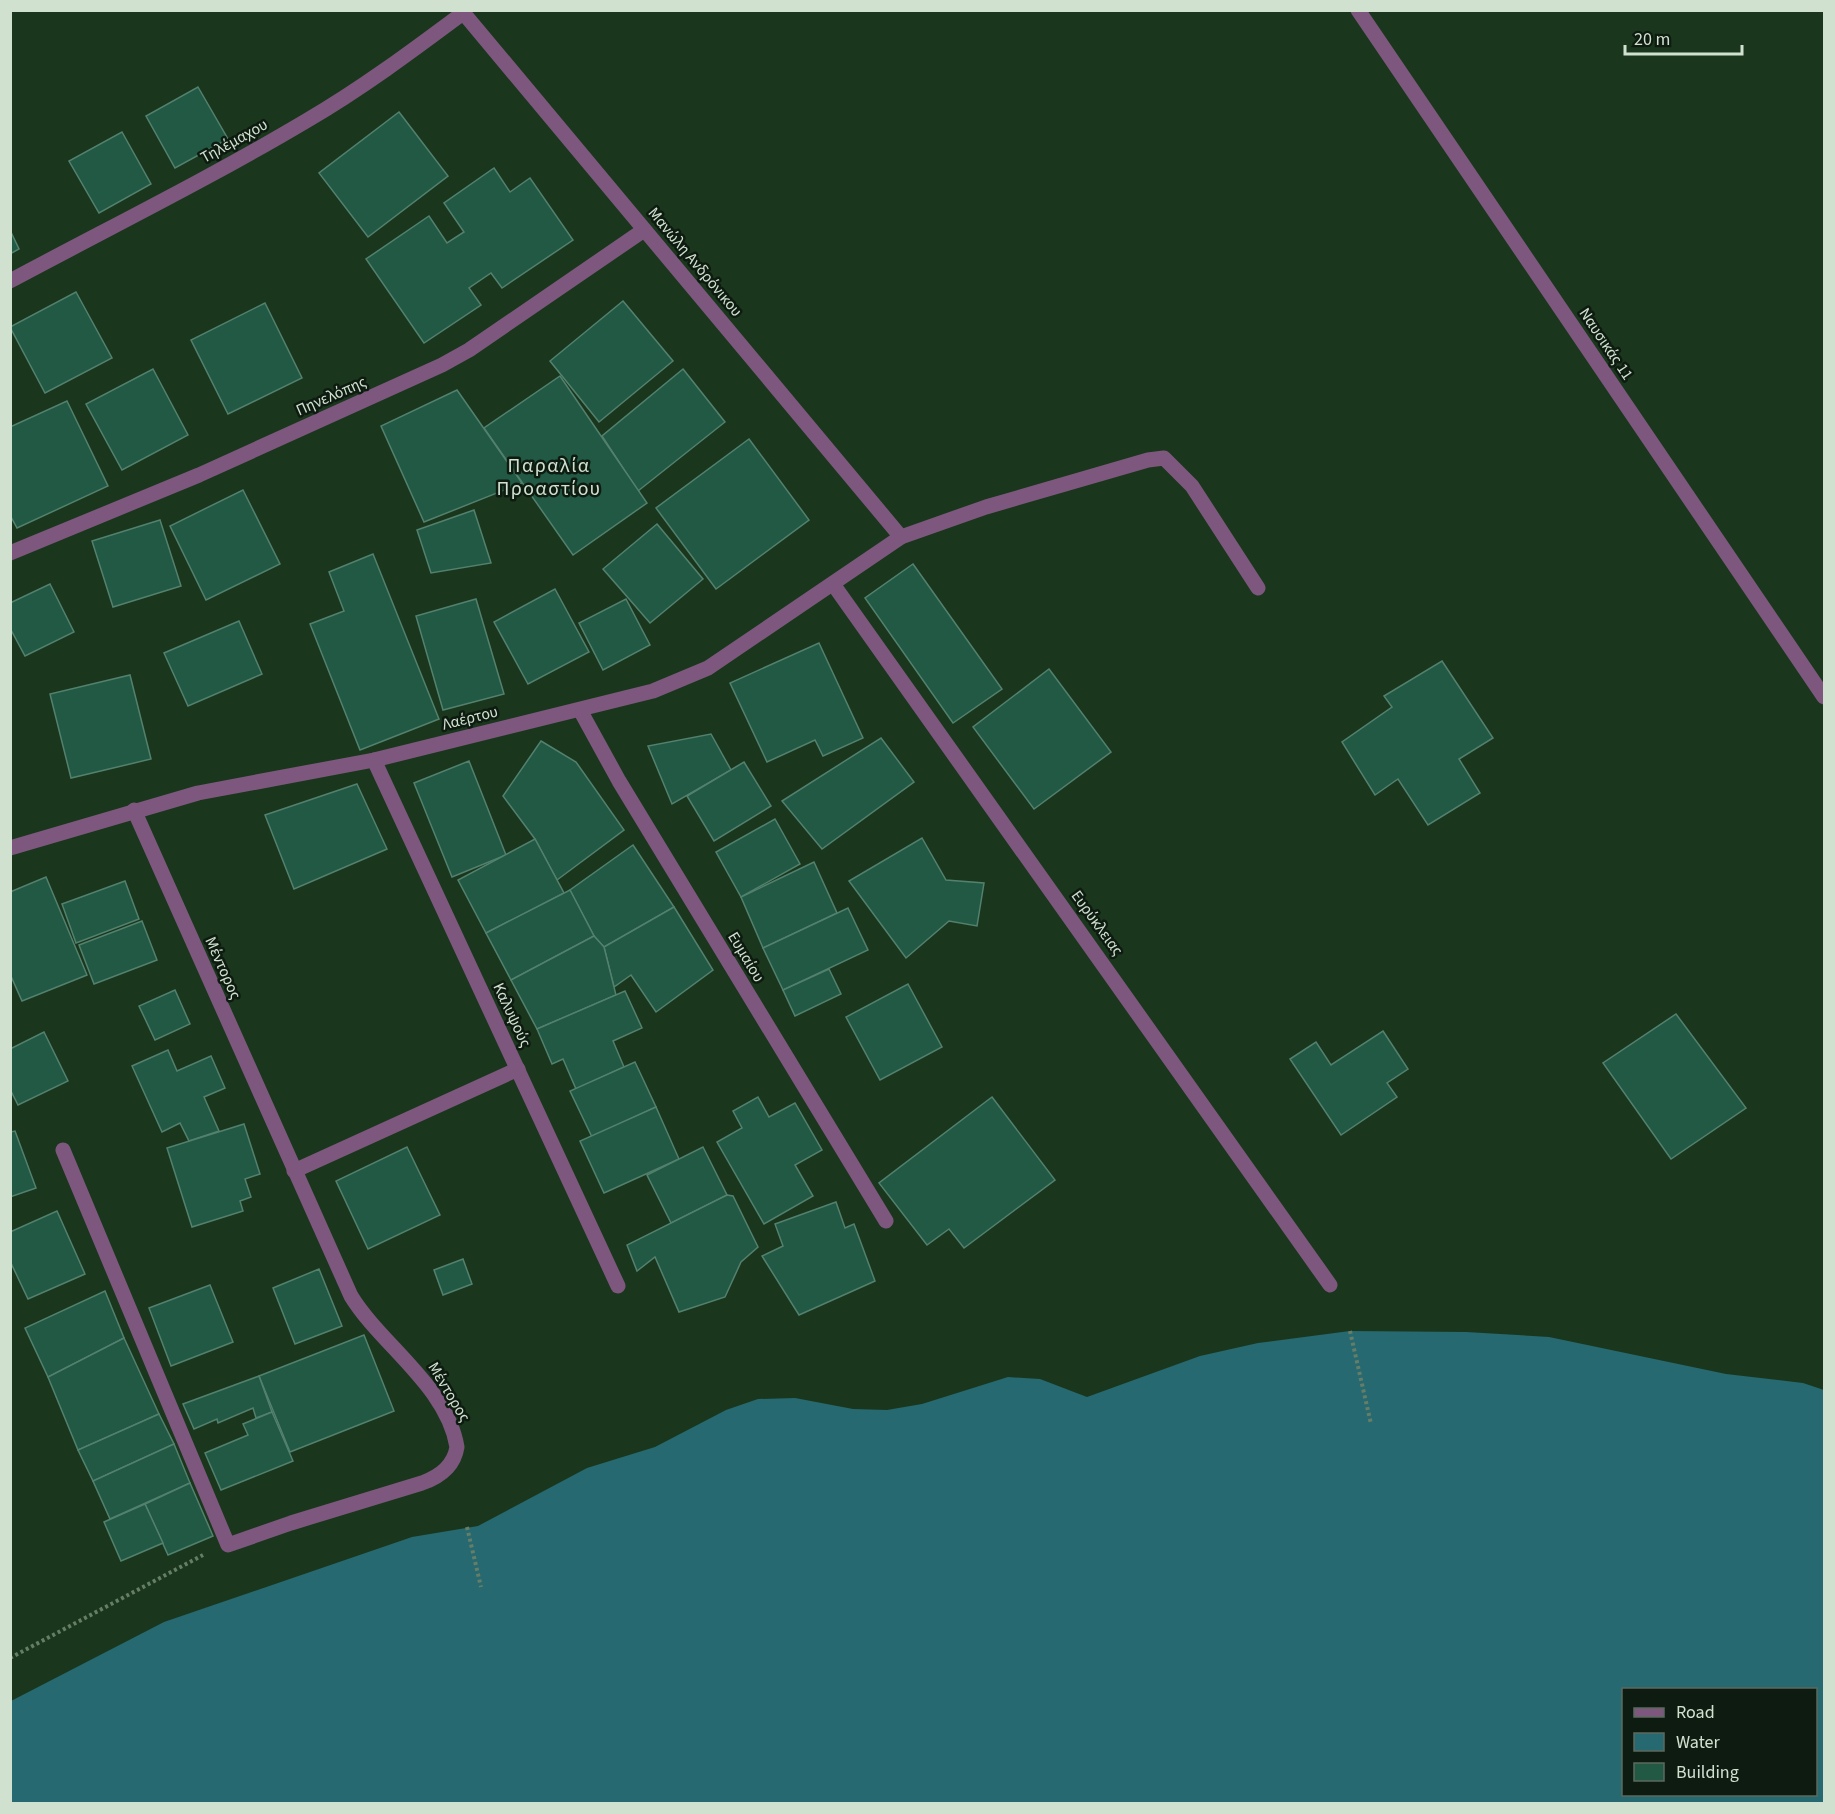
<svg xmlns="http://www.w3.org/2000/svg" width="1835" height="1814" viewBox="0 0 1835 1814" font-family="'Source Sans 3',sans-serif">
  <style>
    .water { fill: #266971; fill-rule: evenodd }
    .building { fill: #215945; stroke: #53816e; stroke-width: 1.5 }
    .lines { fill: none; stroke-linecap: round; stroke-linejoin: round }
    .path { stroke: #667e67; stroke-width: 4; stroke-dasharray: 3 3; stroke-linecap: butt }
    .street { stroke: #7e577e; stroke-width: 15 }
    .labels { text-anchor: middle; dominant-baseline: central; stroke-width: 5; stroke-linejoin: round; paint-order: stroke }
    .street-label { font-size: 16px; fill: #d0e1d0; stroke: #0e1b10 }
    .quarter-label { font-size: 20px; letter-spacing: 1.5px; fill: #d0e1d0; stroke: #0e1b10 }
  </style>
  <rect width="100%" height="100%" fill="#1a371d"/>
  <path class="water" d="M1350 1331 1466 1332 1549 1337 1726 1374 1803 1383 1824 1390V1803H11V1701L164 1622 412 1537 478 1526 587 1468 655 1447 726 1410 758 1399 795 1398 853 1409 887 1410 922 1404 1008 1377 1040 1379 1087 1397 1200 1356 1258 1343ZM1624 1690H1816V1794H1624Z"/>
  <g class="building">
    <polygon points="198,87 228,139 175,168 146,116"/>
    <polygon points="399,112 448,176 368,237 319,173"/>
    <polygon points="122,132 151,184 99,213 69,161"/>
    <polygon points="494,168 510,192 530,178 573,240 502,288 491,273 469,288 481,305 424,343 366,259 429,216 447,243 464,232 444,203"/>
    <polygon points="10,230 19,249 10,254"/>
    <polygon points="76,292 112,358 45,393 10,327"/>
    <polygon points="623,301 673,361 599,422 550,361"/>
    <polygon points="265,303 302,378 228,414 191,340"/>
    <polygon points="153,369 188,435 122,470 86,404"/>
    <polygon points="683,369 725,422 638,491 602,436"/>
    <polygon points="560,376 647,503 573,555 484,428"/>
    <polygon points="457,390 522,483 424,522 381,426"/>
    <polygon points="67,401 108,486 17,528 10,515 10,427"/>
    <polygon points="749,439 809,520 716,589 656,508"/>
    <polygon points="243,490 280,564 206,600 170,526"/>
    <polygon points="474,510 491,563 431,573 417,530"/>
    <polygon points="160,520 181,586 113,607 92,541"/>
    <polygon points="657,524 703,579 650,623 603,569"/>
    <polygon points="373,554 439,719 360,750 310,624 344,611 329,572"/>
    <polygon points="913,564 1002,689 953,723 865,598"/>
    <polygon points="50,584 74,632 25,656 10,628 10,603"/>
    <polygon points="555,589 589,652 528,684 494,622"/>
    <polygon points="476,599 504,694 443,710 416,616"/>
    <polygon points="626,599 650,645 603,670 579,623"/>
    <polygon points="239,621 262,674 188,706 164,653"/>
    <polygon points="819,643 863,738 823,756 815,740 767,762 730,683"/>
    <polygon points="1442,661 1493,738 1459,759 1480,793 1428,825 1398,779 1375,795 1342,742 1392,707 1384,696"/>
    <polygon points="1049,669 1111,752 1034,809 973,727"/>
    <polygon points="130,675 151,759 71,778 50,694"/>
    <polygon points="711,734 731,770 672,804 648,746"/>
    <polygon points="881,738 914,782 822,849 782,801"/>
    <polygon points="541,741 576,762 624,830 557,880 535,839 503,796"/>
    <polygon points="469,761 506,855 452,877 414,783"/>
    <polygon points="744,762 771,806 714,841 687,796"/>
    <polygon points="357,784 387,849 294,889 265,815"/>
    <polygon points="775,819 800,864 741,897 716,852"/>
    <polygon points="922,838 946,880 984,883 977,926 949,921 906,958 849,881"/>
    <polygon points="535,839 564,893 486,933 458,880"/>
    <polygon points="633,845 674,907 604,947 594,936 570,890"/>
    <polygon points="814,862 837,913 763,948 741,897"/>
    <polygon points="46,877 87,975 22,1001 10,974 10,892"/>
    <polygon points="125,881 139,919 76,943 62,904"/>
    <polygon points="570,890 594,936 511,980 486,933"/>
    <polygon points="674,907 713,970 656,1012 631,975 614,987 604,947"/>
    <polygon points="848,908 868,950 783,990 763,948"/>
    <polygon points="142,921 157,960 94,984 79,945"/>
    <polygon points="594,936 604,947 616,995 537,1029 511,980"/>
    <polygon points="829,969 841,994 795,1016 783,990"/>
    <polygon points="908,984 942,1047 880,1080 846,1017"/>
    <polygon points="175,990 190,1024 155,1040 139,1006"/>
    <polygon points="625,991 642,1028 613,1041 624,1067 576,1089 563,1059 552,1064 537,1029"/>
    <polygon points="1676,1014 1746,1108 1671,1159 1603,1063"/>
    <polygon points="1383,1031 1408,1069 1387,1083 1397,1097 1341,1135 1290,1059 1316,1042 1331,1065"/>
    <polygon points="44,1032 68,1081 18,1105 10,1089 10,1049"/>
    <polygon points="168,1050 177,1071 211,1056 225,1088 204,1097 219,1131 189,1141 180,1123 162,1132 132,1066"/>
    <polygon points="635,1062 656,1107 592,1137 570,1091"/>
    <polygon points="758,1097 769,1117 795,1103 822,1150 795,1165 813,1196 764,1224 717,1142 742,1128 733,1111"/>
    <polygon points="992,1097 1055,1180 964,1248 949,1229 927,1245 879,1183"/>
    <polygon points="656,1107 679,1159 604,1193 580,1141"/>
    <polygon points="244,1124 260,1174 245,1179 251,1197 240,1201 243,1211 192,1227 167,1148"/>
    <polygon points="15,1131 36,1188 10,1197 10,1132"/>
    <polygon points="407,1147 440,1215 368,1249 336,1181"/>
    <polygon points="703,1147 727,1195 671,1223 647,1175"/>
    <polygon points="727,1195 733,1196 758,1247 741,1262 725,1297 679,1312 655,1257 637,1271 627,1245"/>
    <polygon points="836,1202 845,1228 854,1224 875,1281 799,1315 762,1256 783,1246 775,1224"/>
    <polygon points="57,1211 85,1274 28,1299 10,1261 10,1232"/>
    <polygon points="463,1259 472,1284 443,1295 434,1270"/>
    <polygon points="319,1269 342,1326 295,1344 273,1288"/>
    <polygon points="210,1285 233,1342 171,1366 149,1308"/>
    <polygon points="105,1291 124,1338 48,1377 25,1328"/>
    <polygon points="364,1335 394,1411 290,1452 259,1376"/>
    <polygon points="124,1338 159,1414 78,1450 48,1377"/>
    <polygon points="259,1376 272,1412 256,1418 253,1408 218,1423 217,1419 194,1429 183,1404"/>
    <polygon points="272,1412 293,1461 221,1490 205,1453 248,1435 243,1424"/>
    <polygon points="159,1414 174,1444 93,1481 78,1450"/>
    <polygon points="174,1444 190,1483 110,1519 93,1481"/>
    <polygon points="190,1483 213,1536 168,1555 145,1504"/>
    <polygon points="145,1504 163,1543 121,1561 104,1522"/>
  </g>
  <g class="lines">
    <g class="path">
      <polyline points="1350,1331 1371,1424"/>
      <polyline points="467,1527 481,1587"/>
      <polyline points="10,1658 203,1555"/>
    </g>
    <g class="street">
      <polyline points="461,10 901,537"/>
      <polyline points="1358,10 1824,697"/>
      <path d="M10 281C109 228 210 178 306 121 361 89 412 51 463 13"/>
      <polyline points="10,553 199,475 442,365 469,350 644,230"/>
      <polyline points="833,584 1330,1285"/>
      <polyline points="580,710 619,781 886,1221"/>
      <polyline points="374,760 618,1286"/>
      <polyline points="10,848 198,793 374,760 653,691 708,668 901,537 986,507 1148,460 1164,458 1192,486 1258,588"/>
      <path d="M63 1150 228 1545 291 1523 422 1483C439 1477 454 1466 457 1447 447 1386 381 1345 351 1296L134 810"/>
      <polyline points="294,1171 518,1069"/>
    </g>
  </g>
  <g class="labels">
    <g class="street-label">
      <text transform="translate(234 141) rotate(-29)">Τηλέμαχου</text>
      <text transform="translate(695 262) rotate(50)">Μανώλη Ανδρόνικου</text>
      <text transform="translate(1606 344) rotate(56)">Ναυσικάς 11</text>
      <text transform="translate(331 396) rotate(-24)">Πηνελόπης</text>
      <text transform="translate(470 718) rotate(-14)">Λαέρτου</text>
      <text transform="translate(1097 923) rotate(54)">Ευρύκλειας</text>
      <text transform="translate(746 957) rotate(59)">Ευμαίου</text>
      <text transform="translate(223 968) rotate(66)">Μέντορος</text>
      <text transform="translate(512 1015) rotate(65)">Καλυψούς</text>
      <text transform="translate(449 1392) rotate(59)">Μέντορος</text>
    </g>
    <g class="quarter-label">
      <text x="549" y="466">Παραλία<tspan x="549" dy="23">Προαστίου</tspan></text>
    </g>
  </g>
  <rect width="1835" height="1814" fill="none" stroke="#d0e1d0" stroke-width="24"/>
  <rect x="1622" y="1688" width="195" height="108" fill="#0e1b10" stroke="#5c6a5d" stroke-width="1.5"/>
  <rect x="1634" y="1708" width="30" height="9" fill="#7e577e" stroke="#5c6a5d" stroke-width="1.5"/>
  <text x="1676" y="1718" font-size="18" fill="#d0e1d0">Road</text>
  <rect x="1634" y="1733" width="30" height="18" fill="#266971" stroke="#5c6a5d" stroke-width="1.5"/>
  <text x="1676" y="1748" font-size="18" fill="#d0e1d0">Water</text>
  <rect x="1634" y="1763" width="30" height="18" fill="#215945" stroke="#5c6a5d" stroke-width="1.5"/>
  <text x="1676" y="1778" font-size="18" fill="#d0e1d0">Building</text>
  <path d="M1625 45v9h117v-9" fill="none" stroke="#d0e1d0" stroke-width="3"/>
  <text x="1634" y="45" font-size="18" fill="#d0e1d0" stroke="#0e1b10" stroke-width="4.5" paint-order="stroke">20 m</text>
</svg>
